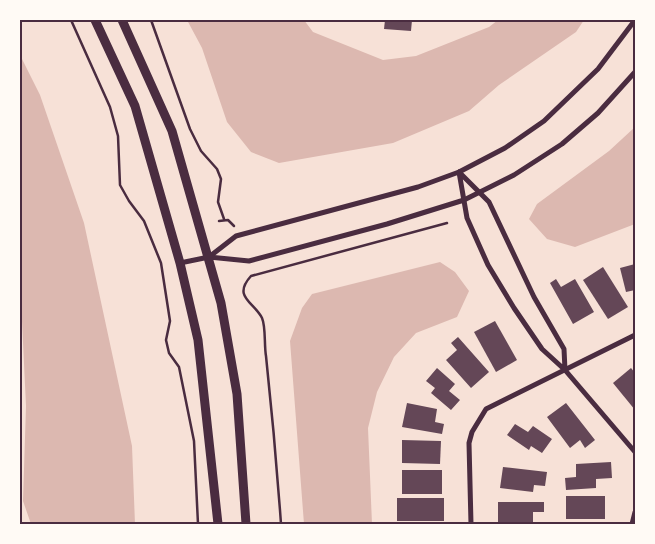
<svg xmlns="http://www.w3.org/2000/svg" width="655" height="544" viewBox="0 0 655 544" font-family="'Exo 2',sans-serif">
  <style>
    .water { fill: #dcb8b0 }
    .building { fill: #644757 }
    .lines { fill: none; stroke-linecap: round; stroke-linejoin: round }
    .path { stroke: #4a2c40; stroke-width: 2.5 }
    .minor { stroke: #4a2c40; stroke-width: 5 }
    .secondary { stroke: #4a2c40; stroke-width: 9 }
    .neatline { fill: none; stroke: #4a2c40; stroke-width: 2 }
  </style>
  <rect width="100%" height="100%" fill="#f7e1d7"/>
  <g class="water">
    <polygon points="187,20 304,20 313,32 383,60 416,56 489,27 498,20 584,20 576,32 499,85 469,111 393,143 279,163 251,152 227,122 202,48"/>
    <polygon points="20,55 40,95 84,223 132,446 135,524 31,524 23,501 26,406 20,279"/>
    <polygon points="635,127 635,224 575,247 547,239 529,219 537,204 609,151"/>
    <polygon points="440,262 455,272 469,291 457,317 416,333 394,357 377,392 368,428 372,524 304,524 290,341 302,308 312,294"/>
  </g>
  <g class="building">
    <polygon points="385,20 412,20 411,31 384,29"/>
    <polygon points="635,264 635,290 626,292 620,268"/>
    <polygon points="603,267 628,307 608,319 583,280"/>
    <polygon points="556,279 561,287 575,279 594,312 573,324 550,283"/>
    <polygon points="495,321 517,360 496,372 474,332"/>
    <polygon points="458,337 489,372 471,388 446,360 457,350 451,343"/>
    <polygon points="437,368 455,384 449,391 460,400 451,410 431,393 435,388 426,381"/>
    <polygon points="631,368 635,373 635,410 613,383"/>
    <polygon points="407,403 437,409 435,422 444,424 442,434 402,427"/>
    <polygon points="566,403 595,440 585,448 580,440 570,448 547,417"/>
    <polygon points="515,424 528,432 533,426 552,439 542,453 531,446 529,450 507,435"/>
    <polygon points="402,440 441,441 440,464 402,463"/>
    <polygon points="611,462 612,478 596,479 596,488 566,490 565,478 576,477 576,464"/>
    <polygon points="503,467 547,472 545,486 534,485 533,492 500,488"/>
    <rect x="402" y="470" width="40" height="24"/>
    <rect x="566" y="496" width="39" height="23"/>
    <rect x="397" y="498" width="47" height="23"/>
    <polygon points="498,502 544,502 544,512 533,512 533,524 498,524"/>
  </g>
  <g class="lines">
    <g class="path">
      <polyline points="71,20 110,107 118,136 120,185 129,201 144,221 161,263 170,321 166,340 169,353 179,367 194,441 198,524"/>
      <polyline points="151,20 190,129 201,151 217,169 221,179 218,202 224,219"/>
      <polyline points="219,221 228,220 234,226"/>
      <path d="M281 524C277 468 272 412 266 356 264 345 266 327 262 318 254 302 232 297 251 276L447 223"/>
    </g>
    <g class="minor">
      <polyline points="209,257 236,236 418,187 459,172 505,148 544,121 598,69 635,20"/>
      <polyline points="180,263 209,257 249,261 387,224 464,200 514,175 562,144 598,113 635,72"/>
      <polyline points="565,370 564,349 534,297 489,202 459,172 467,218 488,265 514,308 542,349 565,370 635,452"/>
      <polyline points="471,524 469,443 472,432 486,409 635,335"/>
      <polyline points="632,524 635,512"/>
    </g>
    <g class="secondary">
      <polyline points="95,20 135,106 180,263 198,340 218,524"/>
      <polyline points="122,20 172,131 221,303 237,394 246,524"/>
    </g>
  </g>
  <rect width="655" height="544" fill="none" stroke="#fffaf5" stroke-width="42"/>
  <rect x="21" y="21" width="613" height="502" class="neatline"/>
</svg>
